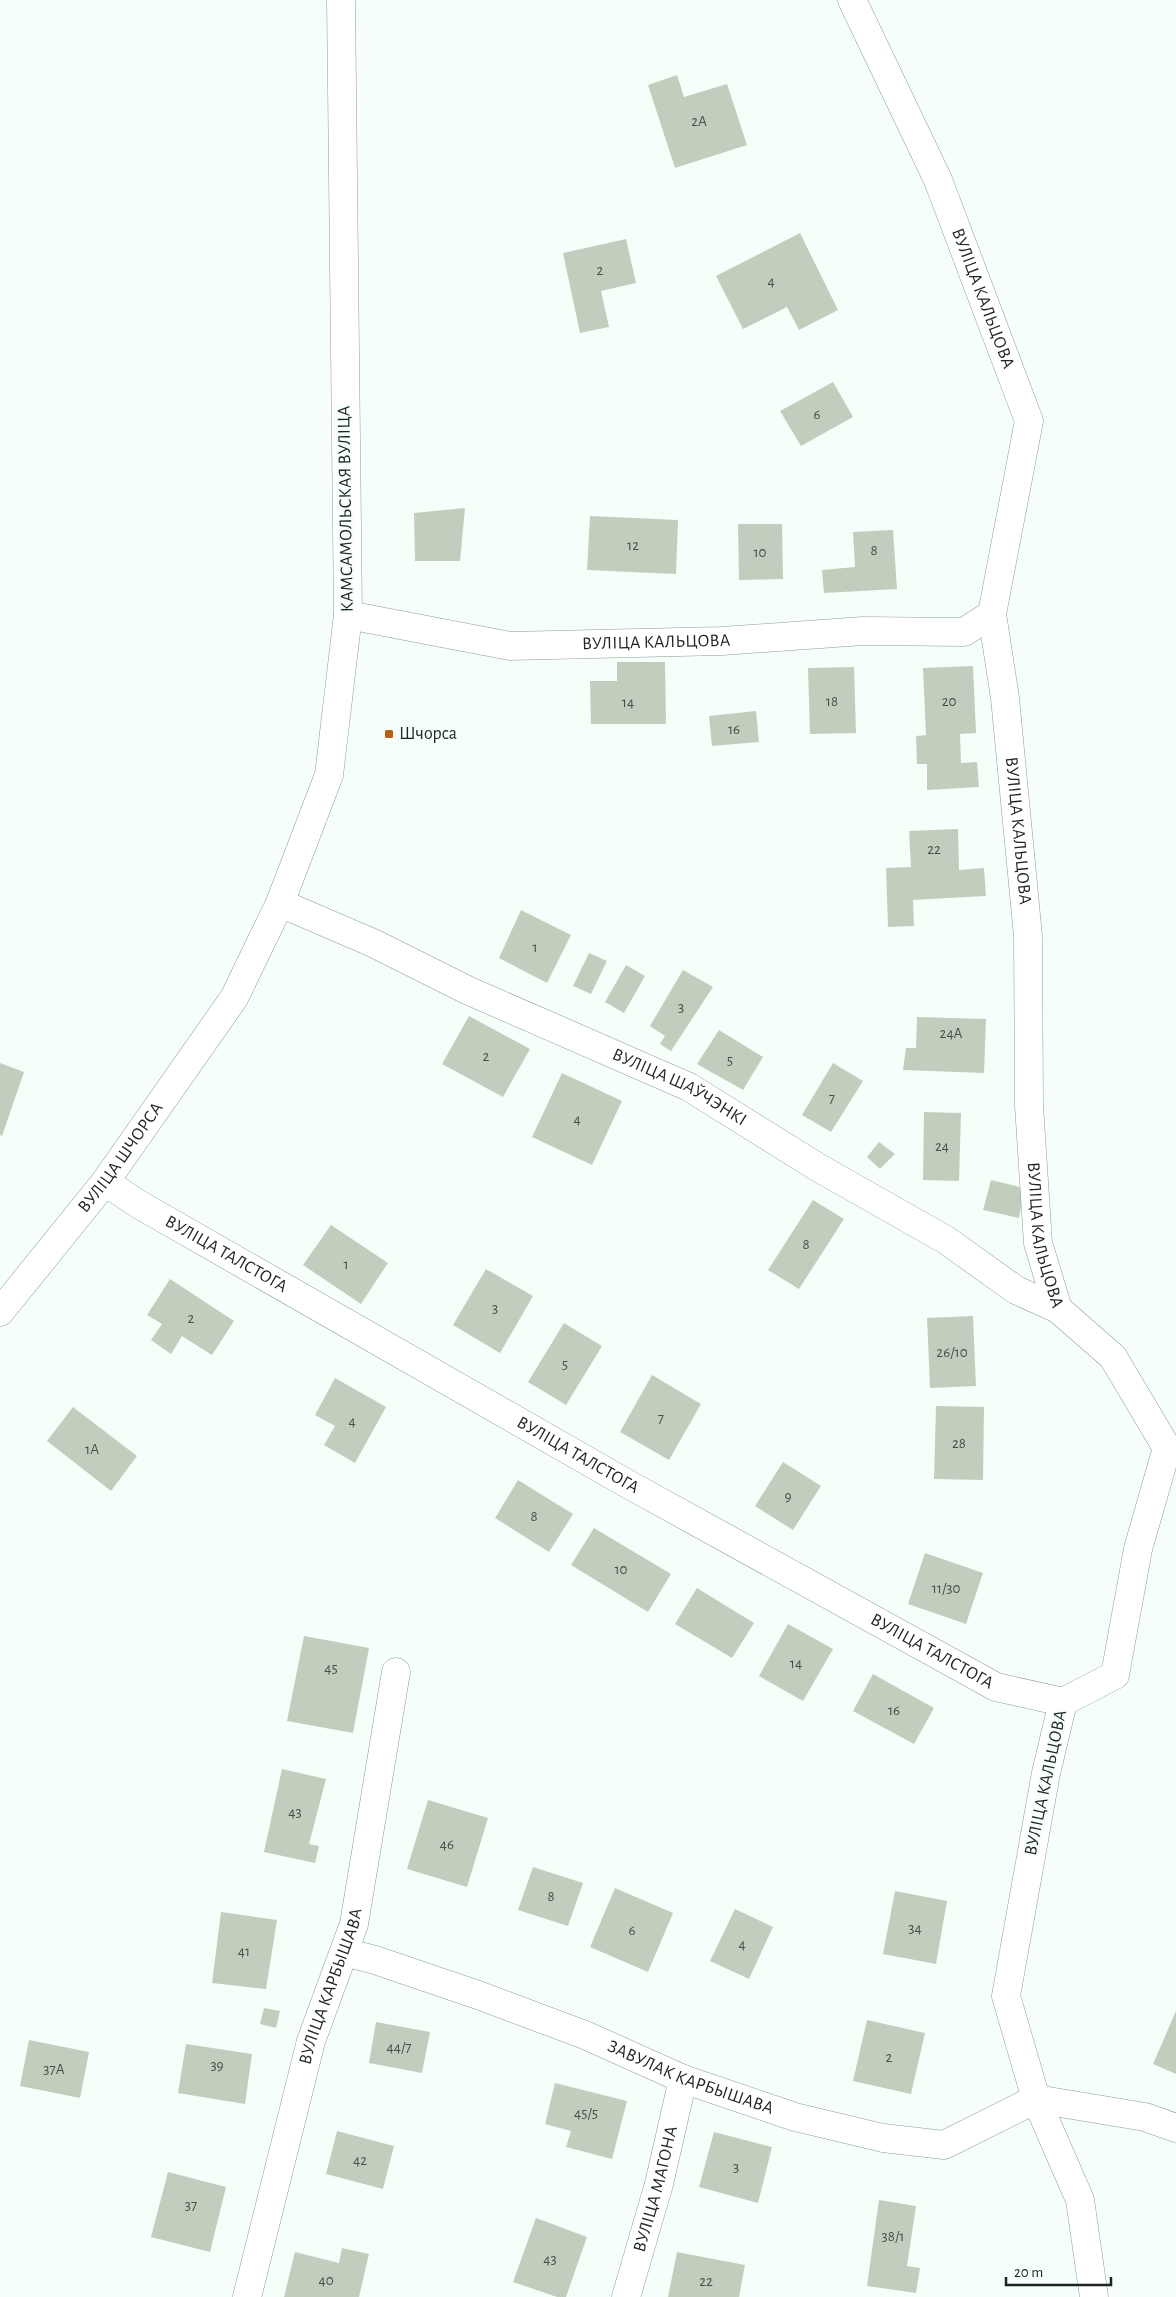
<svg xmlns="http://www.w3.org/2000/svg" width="1176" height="2297" viewBox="0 0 1176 2297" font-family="'Alegreya Sans',sans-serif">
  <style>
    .building { fill: #c1cebe }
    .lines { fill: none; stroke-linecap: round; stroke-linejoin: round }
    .minor-casing { stroke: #8c9f95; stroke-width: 29 }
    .primary-casing { stroke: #8c9f95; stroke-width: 29 }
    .minor { stroke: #fff; stroke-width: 28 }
    .primary { stroke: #fff; stroke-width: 28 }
    .poi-dot { fill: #bd5e16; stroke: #f6fef9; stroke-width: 2 }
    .labels { text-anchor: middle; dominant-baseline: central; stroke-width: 5; stroke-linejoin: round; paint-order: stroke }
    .number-label { font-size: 15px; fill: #474f48 }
    .street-label { font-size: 18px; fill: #1e2521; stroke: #f6fef9 }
    .poi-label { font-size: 18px; fill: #1e2521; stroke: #f6fef9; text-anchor: start }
  </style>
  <rect width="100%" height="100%" fill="#f6fef9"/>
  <g class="building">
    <polygon points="677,75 684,97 727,84 747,145 675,168 648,85"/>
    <polygon points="800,233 838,310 799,330 787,307 743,329 716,276"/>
    <polygon points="626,239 636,283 601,291 609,327 580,333 563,253"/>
    <polygon points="833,382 853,417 801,446 780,411"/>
    <polygon points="465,508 460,561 415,561 414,513"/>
    <polygon points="590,516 678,520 676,574 587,570"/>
    <polygon points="738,524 782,524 783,579 739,580"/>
    <polygon points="893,530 897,589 824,593 822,570 855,567 853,532"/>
    <polygon points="617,662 665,662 666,724 591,724 590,681 617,681"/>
    <polygon points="973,666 976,733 960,734 961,763 977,762 979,787 927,790 927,764 917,764 916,736 926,735 923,668"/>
    <polygon points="854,667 856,733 810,734 808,668"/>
    <polygon points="756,711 759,742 712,746 709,716"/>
    <polygon points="958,829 959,870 984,868 986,896 913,900 914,926 888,927 886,868 911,867 909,831"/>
    <polygon points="521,910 571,935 547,983 499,958"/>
    <polygon points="589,953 607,961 591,994 573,986"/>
    <polygon points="626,965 645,976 624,1013 605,1002"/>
    <polygon points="683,970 713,987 671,1051 660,1044 665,1036 650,1026"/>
    <polygon points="469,1016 530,1049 503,1097 442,1064"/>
    <polygon points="917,1017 986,1019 984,1073 903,1070 906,1048 916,1048"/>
    <polygon points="719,1030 763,1057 743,1090 697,1064"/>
    <polygon points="0,1063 24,1072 2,1136 0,1135"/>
    <polygon points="833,1063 863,1081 831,1132 802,1115"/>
    <polygon points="562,1073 622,1101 592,1165 532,1137"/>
    <polygon points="924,1112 961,1113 959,1181 923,1180"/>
    <polygon points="879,1142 895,1154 880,1169 867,1157"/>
    <polygon points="991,1180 1024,1188 1019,1218 983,1210"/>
    <polygon points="813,1200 844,1219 799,1289 768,1270"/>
    <polygon points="331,1225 388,1263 361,1304 303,1265"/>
    <polygon points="486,1269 533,1296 500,1353 453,1325"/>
    <polygon points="170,1279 234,1321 212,1355 182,1336 171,1354 151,1340 162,1324 147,1315"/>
    <polygon points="973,1316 976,1386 930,1388 927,1318"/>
    <polygon points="564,1323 602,1346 566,1405 528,1382"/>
    <polygon points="652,1375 701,1404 669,1460 620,1432"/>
    <polygon points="335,1378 386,1407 355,1463 324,1445 335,1426 315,1415"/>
    <polygon points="936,1406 984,1407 983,1480 934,1479"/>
    <polygon points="73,1407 137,1456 111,1491 47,1441"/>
    <polygon points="783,1462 821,1486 793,1530 755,1506"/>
    <polygon points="518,1480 573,1514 549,1552 495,1518"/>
    <polygon points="594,1528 671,1574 648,1612 571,1565"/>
    <polygon points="925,1553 983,1573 966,1624 908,1604"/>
    <polygon points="697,1588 754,1623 732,1658 675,1624"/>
    <polygon points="788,1624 833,1649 803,1701 759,1676"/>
    <polygon points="304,1636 369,1648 353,1733 287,1721"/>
    <polygon points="873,1674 934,1708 914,1744 853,1711"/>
    <polygon points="282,1769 326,1779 309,1844 319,1846 315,1863 264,1852"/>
    <polygon points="428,1800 488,1818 467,1887 407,1869"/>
    <polygon points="533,1867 583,1883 568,1926 518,1910"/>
    <polygon points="615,1888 673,1913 648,1972 590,1947"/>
    <polygon points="895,1891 947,1901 936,1964 883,1954"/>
    <polygon points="735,1909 773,1927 749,1979 710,1961"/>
    <polygon points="221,1912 277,1920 266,1989 212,1983"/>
    <polygon points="264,2008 280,2011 276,2028 260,2024"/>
    <polygon points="1176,2011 1176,2074 1153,2064"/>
    <polygon points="867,2020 925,2033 911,2094 853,2081"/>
    <polygon points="376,2022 430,2032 422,2073 369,2063"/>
    <polygon points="29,2040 89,2052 80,2098 20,2086"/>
    <polygon points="186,2044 252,2054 245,2104 178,2093"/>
    <polygon points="555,2083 627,2101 612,2159 566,2147 571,2131 545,2124"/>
    <polygon points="337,2131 394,2146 383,2189 326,2174"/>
    <polygon points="714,2132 772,2147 758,2203 699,2187"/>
    <polygon points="168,2172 226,2187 210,2252 151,2237"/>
    <polygon points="879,2200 916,2206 907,2266 920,2268 916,2293 867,2286"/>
    <polygon points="536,2218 587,2237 566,2297 557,2297 513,2282"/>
    <polygon points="342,2248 369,2254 359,2297 284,2297 295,2252 339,2263"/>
    <polygon points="677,2252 745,2265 739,2297 668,2297"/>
  </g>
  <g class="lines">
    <g class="minor-casing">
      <g id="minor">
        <path id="s1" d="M852 0 938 180 1029 421 992 614 1005 698 1028 936 1029 1105 1038 1243 1058 1309 1113 1357 1167 1448 1138 1549 1115 1675 1063 1702 1046 1773 1006 1996 1036 2099 1080 2200 1094 2297"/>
        <path id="s2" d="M348 615 510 646 722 641 863 631 964 632 992 614"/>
        <path id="s3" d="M280 903 373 943 467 990 689 1087 819 1168 946 1240 1016 1290 1058 1309"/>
        <path id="s4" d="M105 1182 140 1205 626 1483 996 1687 1063 1702"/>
        <path id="s5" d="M345 1952 375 1960 478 1995 585 2035 683 2079 795 2117 883 2138 944 2145 1036 2099"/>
        <polyline points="1036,2099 1145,2117 1176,2128"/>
        <path id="s6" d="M247 2297 311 2041 354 1924 396 1672"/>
        <path id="s7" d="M626 2297 659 2184 683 2079"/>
      </g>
    </g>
    <g class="primary-casing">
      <g id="primary">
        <path id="s8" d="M0 1312 105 1182 234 998 280 903 329 775 348 615 341 0"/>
      </g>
    </g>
    <use href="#minor" class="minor"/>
    <use href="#primary" class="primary"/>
  </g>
  <rect class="poi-dot" x="384" y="729" width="10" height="10" rx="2.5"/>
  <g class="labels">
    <g class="number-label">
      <text x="699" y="121">2А</text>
      <text x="600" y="270">2</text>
      <text x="771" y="281">4</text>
      <text x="817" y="414">6</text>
      <text x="633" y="545">12</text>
      <text x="874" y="550">8</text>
      <text x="760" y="552">10</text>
      <text x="832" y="701">18</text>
      <text x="949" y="701">20</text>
      <text x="628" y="702">14</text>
      <text x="734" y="729">16</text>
      <text x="934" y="849">22</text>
      <text x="535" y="947">1</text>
      <text x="681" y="1007">3</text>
      <text x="951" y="1033">24А</text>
      <text x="486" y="1056">2</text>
      <text x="730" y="1060">5</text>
      <text x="832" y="1098">7</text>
      <text x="577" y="1119">4</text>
      <text x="942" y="1146">24</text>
      <text x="806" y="1244">8</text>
      <text x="346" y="1264">1</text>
      <text x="495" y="1308">3</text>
      <text x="191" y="1318">2</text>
      <text x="952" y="1352">26/10</text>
      <text x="565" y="1364">5</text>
      <text x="661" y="1418">7</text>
      <text x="352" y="1421">4</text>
      <text x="959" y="1443">28</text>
      <text x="92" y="1449">1А</text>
      <text x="788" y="1496">9</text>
      <text x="534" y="1516">8</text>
      <text x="621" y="1569">10</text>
      <text x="946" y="1588">11/30</text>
      <text x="796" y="1663">14</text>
      <text x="331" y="1668">45</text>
      <text x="894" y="1710">16</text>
      <text x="295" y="1812">43</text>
      <text x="447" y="1844">46</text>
      <text x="551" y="1896">8</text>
      <text x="915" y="1928">34</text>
      <text x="632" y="1930">6</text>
      <text x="742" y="1944">4</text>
      <text x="244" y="1951">41</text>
      <text x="399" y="2047">44/7</text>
      <text x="889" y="2057">2</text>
      <text x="217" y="2065">39</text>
      <text x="54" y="2069">37А</text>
      <text x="586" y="2113">45/5</text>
      <text x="360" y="2160">42</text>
      <text x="736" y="2167">3</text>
      <text x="191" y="2205">37</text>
      <text x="893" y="2236">38/1</text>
      <text x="550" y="2259">43</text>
      <text x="326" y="2280">40</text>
      <text x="706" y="2281">22</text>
    </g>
    <g class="street-label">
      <text stroke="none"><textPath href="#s1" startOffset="326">ВУЛІЦА КАЛЬЦОВА</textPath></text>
      <text transform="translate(346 509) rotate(-91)">КАМСАМОЛЬСКАЯ ВУЛІЦА</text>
      <text stroke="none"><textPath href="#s2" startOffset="311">ВУЛІЦА КАЛЬЦОВА</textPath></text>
      <text stroke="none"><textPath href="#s1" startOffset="872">ВУЛІЦА КАЛЬЦОВА</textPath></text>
      <text stroke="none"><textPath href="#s3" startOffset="440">ВУЛІЦА ШАЎЧЭНКІ</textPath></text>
      <text stroke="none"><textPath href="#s8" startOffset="196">ВУЛІЦА ШЧОРСА</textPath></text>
      <text stroke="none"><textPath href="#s1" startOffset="1278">ВУЛІЦА КАЛЬЦОВА</textPath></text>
      <text stroke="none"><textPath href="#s4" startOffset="141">ВУЛІЦА ТАЛСТОГА</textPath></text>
      <text stroke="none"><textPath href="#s4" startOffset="546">ВУЛІЦА ТАЛСТОГА</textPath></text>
      <text stroke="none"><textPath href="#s4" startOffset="951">ВУЛІЦА ТАЛСТОГА</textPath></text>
      <text transform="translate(1046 1783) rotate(-78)">ВУЛІЦА КАЛЬЦОВА</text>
      <text stroke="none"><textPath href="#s6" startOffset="322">ВУЛІЦА КАРБЫШАВА</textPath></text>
      <text stroke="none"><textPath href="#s5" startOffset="368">ЗАВУЛАК КАРБЫШАВА</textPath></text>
      <text stroke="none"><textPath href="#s7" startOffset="112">ВУЛІЦА МАГОНА</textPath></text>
    </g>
    <g class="poi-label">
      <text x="399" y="734">Шчорса</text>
    </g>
  </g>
  <path d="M1006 2277v8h105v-8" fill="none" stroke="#1e2521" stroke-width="2.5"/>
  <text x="1014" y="2277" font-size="15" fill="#1e2521" stroke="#f6fef9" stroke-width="4" paint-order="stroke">20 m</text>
</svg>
